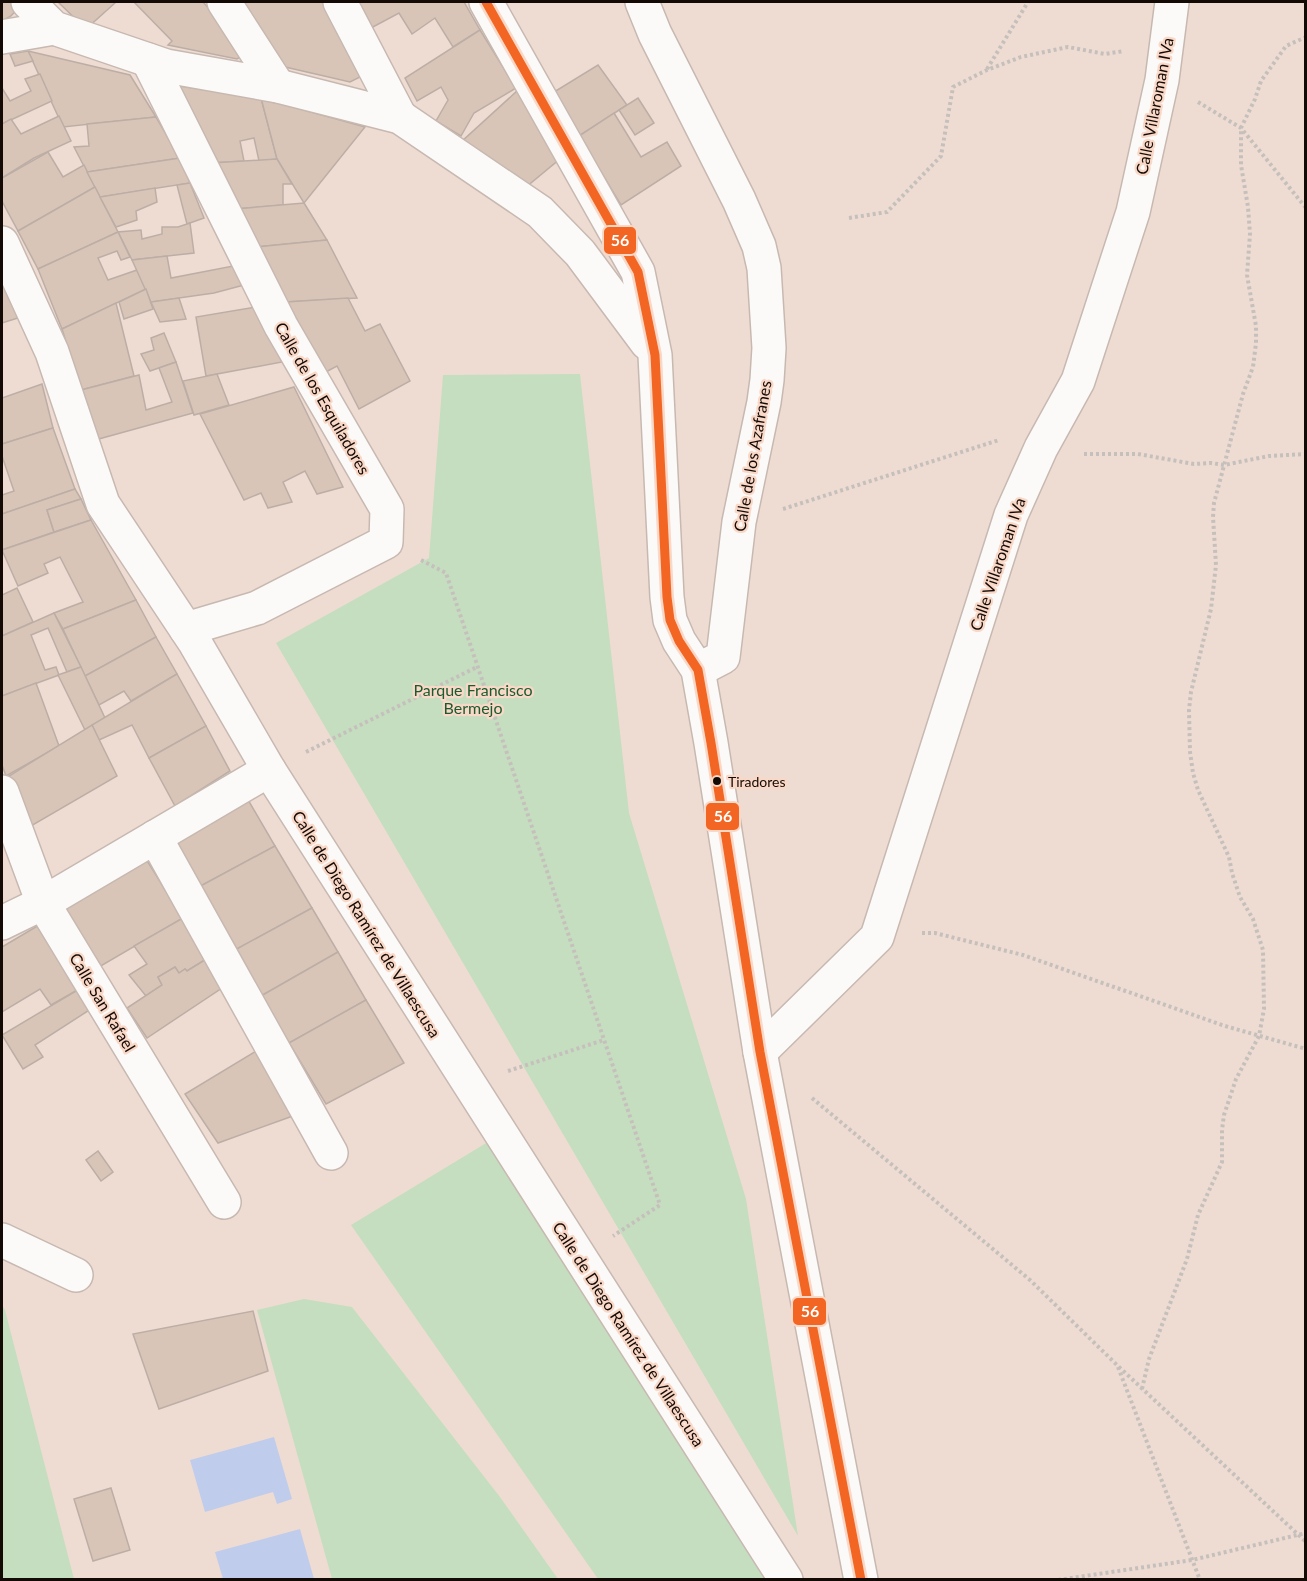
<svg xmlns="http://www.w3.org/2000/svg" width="1307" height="1581" viewBox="0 0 1307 1581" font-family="Lato,sans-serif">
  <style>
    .green { fill: #c5debf }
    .water { fill: #c0ccec }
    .building { fill: #d8c5b7; stroke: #bcaea6; stroke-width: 1.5 }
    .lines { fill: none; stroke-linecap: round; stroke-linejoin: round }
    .minor-casing { stroke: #c7b9b1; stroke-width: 36 }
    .path { stroke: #c6c0bd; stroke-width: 4; stroke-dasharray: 3 3; stroke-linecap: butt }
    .minor { stroke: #fcfaf8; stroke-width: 33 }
    .bus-1-casing { stroke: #f9d8c7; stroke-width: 14 }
    .bus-1 { stroke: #f26522; stroke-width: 9 }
    .bus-dot { fill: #140a05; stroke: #f9d8c7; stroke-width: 2 }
    .labels { text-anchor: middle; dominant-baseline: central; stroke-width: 4.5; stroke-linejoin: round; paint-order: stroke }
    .bus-label { font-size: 14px; fill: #140a05; stroke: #f9d8c7; text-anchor: start }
    .street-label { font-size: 16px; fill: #140a05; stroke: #f9d8c7 }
    .park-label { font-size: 16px; fill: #195b2e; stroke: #f9d8c7 }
    .line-badge { stroke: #f9d8c7; stroke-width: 2 }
    .badge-label { font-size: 16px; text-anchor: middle; font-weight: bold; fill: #fff }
  </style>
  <rect width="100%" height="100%" fill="#eedcd2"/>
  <g class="green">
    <polygon points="580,374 629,813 746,1199 798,1536 276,643 429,558 443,375"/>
    <polygon points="501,1134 786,1579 598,1579 351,1225"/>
    <polygon points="304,1299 352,1307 500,1497 558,1579 332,1579 257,1310"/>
    <polygon points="2,1305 5,1310 74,1579 2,1579"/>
  </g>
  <g class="water">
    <polygon points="274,1437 292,1499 277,1504 273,1492 205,1512 190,1460"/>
    <polygon points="300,1529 314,1579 223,1579 215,1552"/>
  </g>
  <g class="building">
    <polygon points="2,2 24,2 11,16 2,21"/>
    <polygon points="58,2 116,2 86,29"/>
    <polygon points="134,2 203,2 248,52 237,59 168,45 172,41"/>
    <polygon points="232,2 329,2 366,74 350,82 281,66"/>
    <polygon points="354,2 464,2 480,30 453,47 435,18 412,34 399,13 371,28"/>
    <polygon points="480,30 516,88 474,113 461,136 436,121 448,100 441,87 417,101 405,78"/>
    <polygon points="28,51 130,75 156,117 63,127"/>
    <polygon points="28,51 33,61 15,66 10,54"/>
    <polygon points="598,65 627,105 579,136 554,92"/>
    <polygon points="40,74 52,101 2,124 2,88 10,101 31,91 25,79"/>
    <polygon points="180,86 261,98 277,159 259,161 254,138 240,141 244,161 211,163"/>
    <polygon points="517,91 561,158 526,187 460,143"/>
    <polygon points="261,98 365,127 304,203 277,159"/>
    <polygon points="638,98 654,123 635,135 619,110"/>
    <polygon points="614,113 641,157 667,142 681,166 621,205 579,136"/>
    <polygon points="59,116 71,141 34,158 2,178 2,124 11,119 21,134"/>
    <polygon points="156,117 180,158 87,172 74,147 89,146 87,124"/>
    <polygon points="48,152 63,177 84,165 95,187 18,231 2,201 2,178"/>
    <polygon points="180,158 190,183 100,197 87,172"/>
    <polygon points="277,159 292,184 283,184 283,205 235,209 211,163"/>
    <polygon points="190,183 204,218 187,224 177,185"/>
    <polygon points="95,187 118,232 38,269 18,231"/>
    <polygon points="155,188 157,202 136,211 137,220 116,227 100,197"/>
    <polygon points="304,203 327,240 256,247 235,209"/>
    <polygon points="190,223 194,253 132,260 118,232 141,230 142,239 162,234 162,227 178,227"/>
    <polygon points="118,232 130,257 121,260 117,251 98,258 108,280 137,270 146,289 62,329 38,269"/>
    <polygon points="327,240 357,298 286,302 256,247"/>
    <polygon points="167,256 171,278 233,266 244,285 214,293 151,302 132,260"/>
    <polygon points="2,272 21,317 2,323"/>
    <polygon points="146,289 153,309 124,319 119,302"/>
    <polygon points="179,298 186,319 160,322 151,302"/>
    <polygon points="348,298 365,331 380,324 410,381 359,409 337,366 324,373 286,302"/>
    <polygon points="116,303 134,376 81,390 62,329"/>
    <polygon points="256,307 282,362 206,376 196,317"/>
    <polygon points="164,333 176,362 150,371 141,354 154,350 151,338"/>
    <polygon points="176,362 193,413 95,440 81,390 139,375 146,410 172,402 159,368"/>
    <polygon points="217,374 229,405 194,415 183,381"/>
    <polygon points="42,384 53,428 2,444 2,398"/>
    <polygon points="294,387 343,487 317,494 305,471 283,482 292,502 268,508 261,493 244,500 200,414"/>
    <polygon points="53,428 75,489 2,514 2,495 14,491 2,456 2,444"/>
    <polygon points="75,489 81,499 47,510 54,532 2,550 2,514"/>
    <polygon points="81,499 91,520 54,532 47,510"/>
    <polygon points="91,520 136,600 63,629 54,613 83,602 60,557 44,564 48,573 18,586 2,550"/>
    <polygon points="17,588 33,622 2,636 2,595"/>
    <polygon points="136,600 156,637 85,676 63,629"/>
    <polygon points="54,613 81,667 67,672 48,628 31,635 45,670 56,667 59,675 2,696 2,636"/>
    <polygon points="156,637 177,674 131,701 124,691 99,705 85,676"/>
    <polygon points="81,667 105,718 85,730 58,675"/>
    <polygon points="177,674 206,726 149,758 132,725 99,740 92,725"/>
    <polygon points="36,683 59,746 6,776 2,765 2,696"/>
    <polygon points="92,725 117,776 31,826 9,776"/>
    <polygon points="206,726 230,771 175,806 149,758"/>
    <polygon points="247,798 275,846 195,889 166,842"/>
    <polygon points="275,846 312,908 233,951 195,889"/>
    <polygon points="146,859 183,918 99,967 61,908"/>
    <polygon points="312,908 338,952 261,996 233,951"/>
    <polygon points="183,918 208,958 187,971 185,969 179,973 175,967 158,977 162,985 146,996 129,975 147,964 134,946"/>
    <polygon points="39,925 81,988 51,1005 40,989 2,1012 2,947"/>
    <polygon points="338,952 366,1000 289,1043 261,996"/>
    <polygon points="208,958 225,986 147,1038 127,1008 162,985 158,977 175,967 179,973 185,969 187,971"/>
    <polygon points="81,988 94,1007 35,1045 43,1057 23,1069 2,1035"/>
    <polygon points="366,1000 404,1063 326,1104 289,1043"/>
    <polygon points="261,1048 301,1113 218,1143 185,1094"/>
    <polygon points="98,1151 113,1172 101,1181 86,1160"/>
    <polygon points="253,1311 268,1371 159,1409 133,1334"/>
    <polygon points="111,1488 130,1550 93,1561 74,1499"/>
  </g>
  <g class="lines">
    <g class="minor-casing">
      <g id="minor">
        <polyline points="28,2 54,28 166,66 278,86 400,117 540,212 580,253 647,343"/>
        <polyline points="224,2 278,86"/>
        <polyline points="340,2 400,117"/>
        <polyline points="486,2 638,272 655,355 667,597 670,620 679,641 698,670 711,743 760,1052 861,1580"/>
        <polyline points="642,2 655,34 739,200 759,246 764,268 769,348 767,380 764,402 739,522 723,657 698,670"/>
        <polyline points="2,37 54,28"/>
        <polyline points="148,60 281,326 387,509 386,542 257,608 186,629"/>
        <polyline points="2,243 52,352 103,504 194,641 269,770 786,1580"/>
        <polyline points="2,792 43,903 224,1202"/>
        <polyline points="155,837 331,1153"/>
        <polyline points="2,923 43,903 269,770"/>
        <polyline points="760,1052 877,937 1011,515 1041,448 1078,381 1133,212 1162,80 1172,2"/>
        <polyline points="2,1240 76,1275"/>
      </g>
    </g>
    <g class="path">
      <polyline points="987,69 1028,2"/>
      <polyline points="1198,102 1241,128 1306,208"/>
      <polyline points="849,218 887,212 941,156 953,87 987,70 1021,57 1068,47 1105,54 1124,51"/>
      <polyline points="1084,454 1138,454 1194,464 1211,463 1224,465 1269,456 1306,454"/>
      <polyline points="783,509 999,440"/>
      <polyline points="421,560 446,573 660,1205 613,1236"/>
      <polyline points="306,752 477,667"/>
      <polyline points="922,933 935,933 1023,955 1225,1026 1306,1049"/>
      <polyline points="508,1071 604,1040"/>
      <polyline points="812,1098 1030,1280 1118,1366 1306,1542"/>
      <polyline points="1118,1367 1200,1580"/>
      <polyline points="1142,1389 1149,1359 1187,1259 1198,1215 1222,1162 1222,1130 1224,1115 1236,1079 1259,1036 1264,1009 1263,950 1253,919 1240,897 1232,873 1229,857 1198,790 1193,773 1190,752 1189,710 1191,692 1211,609 1216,565 1213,517 1214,503 1243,394 1253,367 1256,343 1256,326 1247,275 1250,234 1248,207 1241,165 1241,128 1255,99 1261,81 1286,46 1306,37"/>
      <polyline points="1058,1580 1192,1560 1306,1533"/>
    </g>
    <use href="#minor" class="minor"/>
    <g class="bus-1-casing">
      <polyline id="bus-1" points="486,2 638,272 655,355 667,597 670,620 679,641 698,670 711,743 760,1052 861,1580"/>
    </g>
    <use href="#bus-1" class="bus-1"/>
  </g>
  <circle class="bus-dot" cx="717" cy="781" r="5"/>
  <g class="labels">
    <g class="bus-label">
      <text x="728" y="781">Tiradores</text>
    </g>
    <g class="street-label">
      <text transform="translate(1154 106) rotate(-79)">Calle Villaroman IVa</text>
      <text transform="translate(323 398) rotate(60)">Calle de los Esquiladores</text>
      <text transform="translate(752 456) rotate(-80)">Calle de los Azafranes</text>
      <text transform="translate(997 564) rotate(-71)">Calle Villaroman IVa</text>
      <text transform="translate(367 924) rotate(58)">Calle de Diego Ramírez de Villaescusa</text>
      <text transform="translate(103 1002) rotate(59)">Calle San Rafael</text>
      <text transform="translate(629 1334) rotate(57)">Calle de Diego Ramírez de Villaescusa</text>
    </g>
    <g class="park-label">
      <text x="473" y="689">Parque Francisco<tspan x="473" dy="18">Bermejo</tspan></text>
    </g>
  </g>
  <g class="line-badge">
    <rect x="603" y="226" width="34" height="29" rx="6" fill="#f26522"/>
    <rect x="705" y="802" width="35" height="29" rx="6" fill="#f26522"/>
    <rect x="792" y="1297" width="35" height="29" rx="6" fill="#f26522"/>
  </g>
  <g class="badge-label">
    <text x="620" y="246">56</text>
    <text x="723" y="822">56</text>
    <text x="810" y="1317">56</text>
  </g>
  <rect width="1307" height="1581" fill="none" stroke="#140a05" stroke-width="6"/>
</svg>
